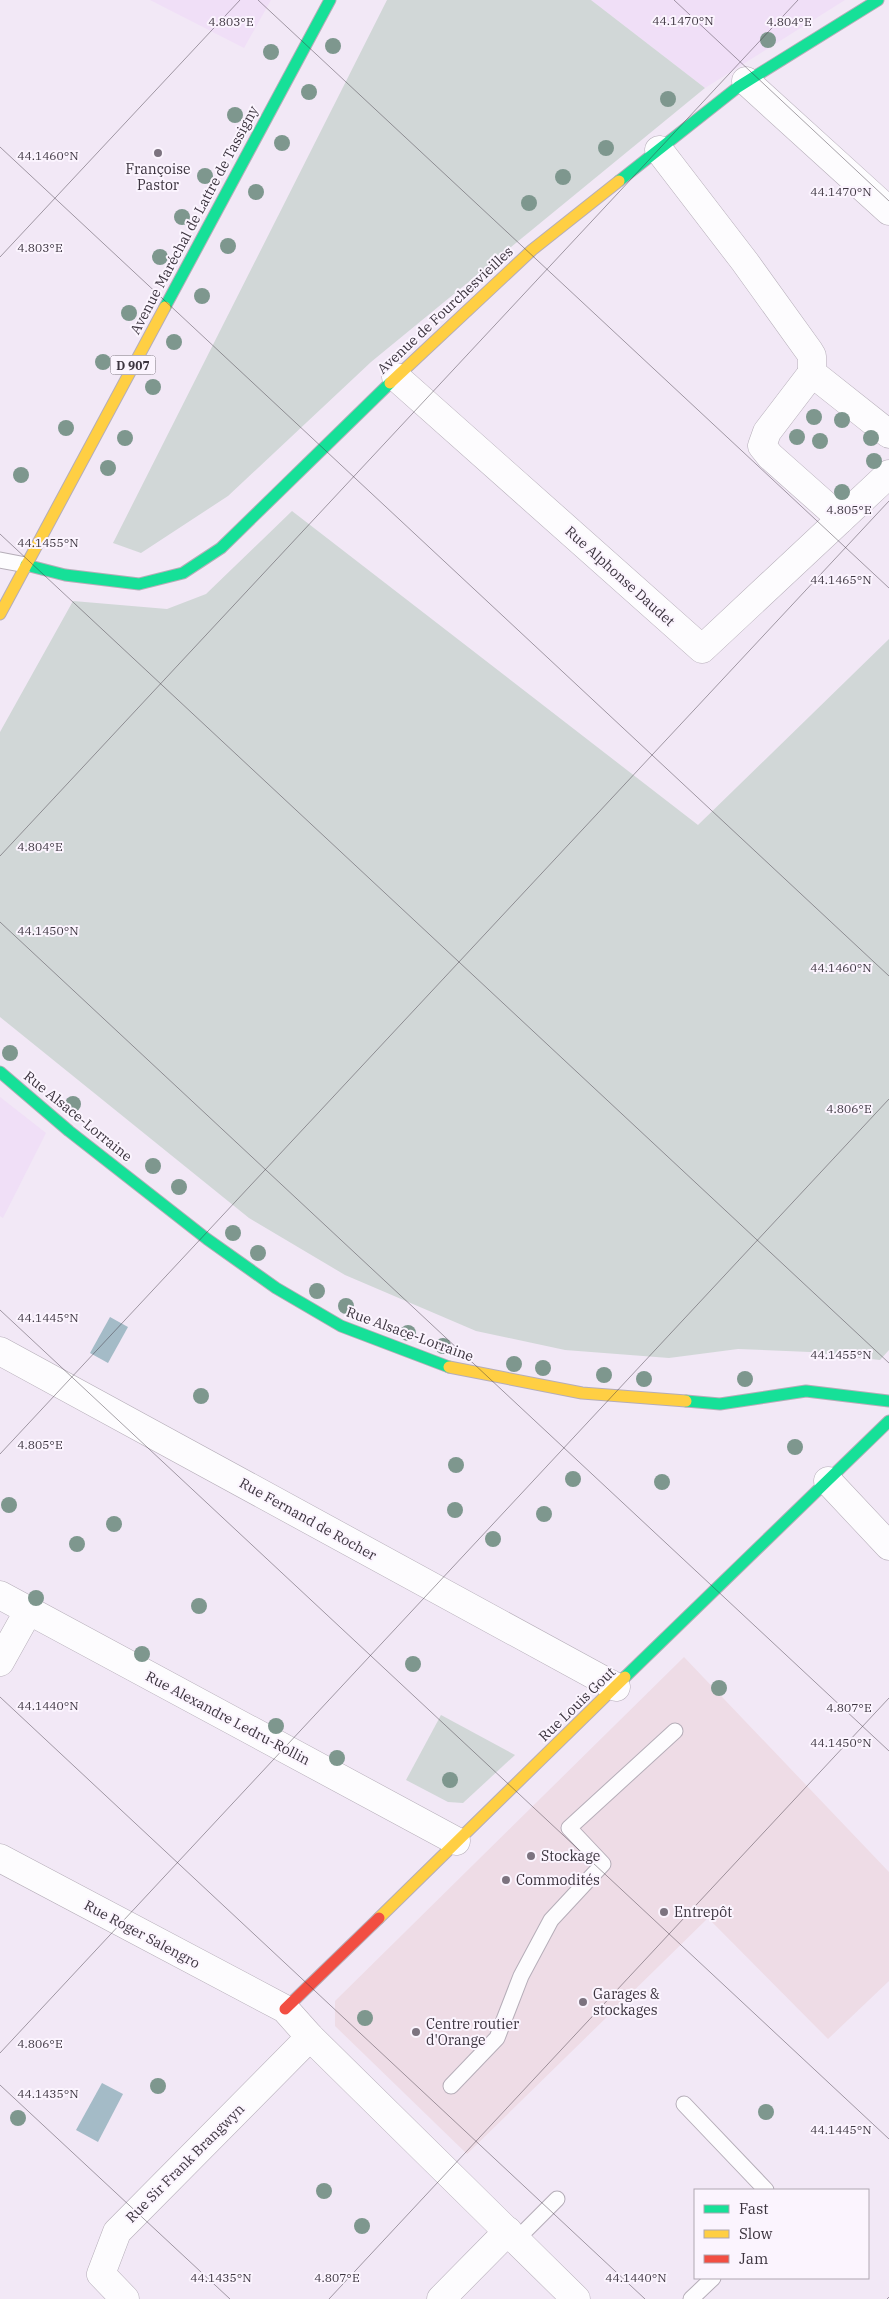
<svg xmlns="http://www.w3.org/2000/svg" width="889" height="2299" viewBox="0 0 889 2299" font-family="'IBM Plex Serif',serif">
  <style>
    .built { fill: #f0dff7 }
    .industrial { fill: #eedce6 }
    .green { fill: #d1d7d7 }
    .water { fill: #a4bbc7 }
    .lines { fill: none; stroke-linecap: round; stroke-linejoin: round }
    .lane-casing { stroke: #b5adb8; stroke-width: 17 }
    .street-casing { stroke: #b5adb8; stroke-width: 29 }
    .fast-casing { stroke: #b5adb8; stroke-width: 13 }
    .slow-casing { stroke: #b5adb8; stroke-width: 13 }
    .jam-casing { stroke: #b5adb8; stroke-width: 13 }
    .lane { stroke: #fdfcfe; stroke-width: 15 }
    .street { stroke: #fdfcfe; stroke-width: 28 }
    .fast { stroke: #16e098; stroke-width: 11 }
    .slow { stroke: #ffcf43; stroke-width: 11 }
    .jam { stroke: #f24e42; stroke-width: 11 }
    .tree { fill: #7e978e }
    .ticks { fill: none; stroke: #3c343f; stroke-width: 1; stroke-opacity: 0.45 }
    .poi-dot { fill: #7c737f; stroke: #fbf4fe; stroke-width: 2 }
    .labels { text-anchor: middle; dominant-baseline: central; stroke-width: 4; stroke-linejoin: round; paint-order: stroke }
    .shield { fill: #fbf4fe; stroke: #756e78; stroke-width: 1 }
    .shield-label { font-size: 12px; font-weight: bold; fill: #3c343f }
    .poi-label { font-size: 14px; fill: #3c343f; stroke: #fbf4fe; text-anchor: start }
    .street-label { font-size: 14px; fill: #3c343f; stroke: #fbf4fe }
    .ticks-label { font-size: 12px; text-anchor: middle; fill: #3c343f; stroke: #fbf4fe; stroke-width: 4; stroke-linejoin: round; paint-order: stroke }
  </style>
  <rect width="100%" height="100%" fill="#f2e8f6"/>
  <g class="built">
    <polygon points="150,0 271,0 244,48"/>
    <polygon points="591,0 845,0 705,88"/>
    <polygon points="0,1097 46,1133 3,1218 0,1216"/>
  </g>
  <polygon class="industrial" points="684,1657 889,1872 889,1981 828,2039 708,1918 467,2154 335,2026 335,2001"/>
  <g class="green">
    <polygon points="387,0 591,0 705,88 371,362 228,496 141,553 113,543"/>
    <polygon points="292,511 698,825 889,639 889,1350 880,1360 810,1352 738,1349 669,1358 565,1350 476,1331 345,1275 249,1218 0,1017 0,732 73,601 167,609 206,594"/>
    <polygon points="441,1715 515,1755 463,1803 448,1802 406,1780"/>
  </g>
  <g class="water">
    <polygon points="110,1317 128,1327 108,1363 90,1353"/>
    <polygon points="102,2083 123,2094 98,2142 76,2130"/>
  </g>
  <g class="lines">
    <g class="lane-casing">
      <g id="lane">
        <polyline points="0,560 26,565"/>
        <polyline points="451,2086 497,2038 521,1976 551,1920 603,1864 569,1828 675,1731"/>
        <polyline points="684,2104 766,2190"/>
        <polyline points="516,2240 557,2199"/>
        <polyline points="691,2299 713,2278"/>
      </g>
    </g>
    <g class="street-casing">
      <g id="street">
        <polyline points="746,81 889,211"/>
        <polyline points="659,150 745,262 809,351 812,356 812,373 889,434"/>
        <polyline points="812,373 767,432 762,446 770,456 841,519"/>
        <polyline points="396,377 702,649 889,474"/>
        <polyline points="0,1351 616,1687"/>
        <polyline points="828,1481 889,1546"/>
        <polyline points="0,1595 456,1841"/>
        <polyline points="0,1662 29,1610"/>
        <polyline points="0,1858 285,2009 310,2037 576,2299"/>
        <polyline points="125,2299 101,2274 117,2232 310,2037"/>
        <polyline points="441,2299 508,2231"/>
      </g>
    </g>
    <g class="fast-casing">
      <g id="fast">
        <polyline points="619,181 738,87 878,0"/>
        <polyline points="165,307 330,0"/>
        <polyline points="26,565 65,575 139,584 183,573 221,548 390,383"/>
        <polyline points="0,1072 69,1131 207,1239 276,1288 341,1326 449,1367"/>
        <polyline points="686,1401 720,1404 806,1391 889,1401"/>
        <polyline points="625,1677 889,1421"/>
      </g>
    </g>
    <g class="slow-casing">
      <g id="slow">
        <polyline points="390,383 532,250 619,181"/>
        <polyline points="0,614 165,307"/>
        <polyline points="449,1367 582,1393 686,1401"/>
        <polyline points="379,1918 625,1677"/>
      </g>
    </g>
    <g class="jam-casing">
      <polyline id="jam" points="285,2009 379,1918"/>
    </g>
    <use href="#lane" class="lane"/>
    <use href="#street" class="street"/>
    <use href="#fast" class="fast"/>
    <use href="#slow" class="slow"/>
    <use href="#jam" class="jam"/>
  </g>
  <g class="tree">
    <circle cx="768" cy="40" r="8"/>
    <circle cx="333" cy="46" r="8"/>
    <circle cx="271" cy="52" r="8"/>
    <circle cx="309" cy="92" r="8"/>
    <circle cx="668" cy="99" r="8"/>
    <circle cx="235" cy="115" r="8"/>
    <circle cx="282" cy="143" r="8"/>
    <circle cx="606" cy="148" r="8"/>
    <circle cx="205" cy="176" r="8"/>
    <circle cx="563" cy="177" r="8"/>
    <circle cx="256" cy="192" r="8"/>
    <circle cx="529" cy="203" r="8"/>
    <circle cx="182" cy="217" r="8"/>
    <circle cx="228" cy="246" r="8"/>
    <circle cx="160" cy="257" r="8"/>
    <circle cx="202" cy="296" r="8"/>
    <circle cx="129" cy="313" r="8"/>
    <circle cx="174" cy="342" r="8"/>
    <circle cx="103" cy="362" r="8"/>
    <circle cx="153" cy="387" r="8"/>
    <circle cx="814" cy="417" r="8"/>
    <circle cx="842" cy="420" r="8"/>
    <circle cx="66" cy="428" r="8"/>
    <circle cx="797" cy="437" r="8"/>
    <circle cx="125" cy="438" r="8"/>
    <circle cx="871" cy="438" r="8"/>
    <circle cx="820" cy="441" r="8"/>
    <circle cx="874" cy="461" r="8"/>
    <circle cx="108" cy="468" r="8"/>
    <circle cx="21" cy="475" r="8"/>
    <circle cx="842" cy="492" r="8"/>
    <circle cx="10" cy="1053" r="8"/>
    <circle cx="73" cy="1104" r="8"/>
    <circle cx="153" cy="1166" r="8"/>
    <circle cx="179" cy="1187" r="8"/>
    <circle cx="233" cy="1233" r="8"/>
    <circle cx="258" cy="1253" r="8"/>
    <circle cx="317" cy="1291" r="8"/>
    <circle cx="346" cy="1306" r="8"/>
    <circle cx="408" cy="1333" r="8"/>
    <circle cx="443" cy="1346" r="8"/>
    <circle cx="514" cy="1364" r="8"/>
    <circle cx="543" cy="1368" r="8"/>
    <circle cx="604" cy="1375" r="8"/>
    <circle cx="644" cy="1379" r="8"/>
    <circle cx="745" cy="1379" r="8"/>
    <circle cx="201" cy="1396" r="8"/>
    <circle cx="795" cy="1447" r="8"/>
    <circle cx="456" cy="1465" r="8"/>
    <circle cx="573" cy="1479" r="8"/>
    <circle cx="662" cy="1482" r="8"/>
    <circle cx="9" cy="1505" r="8"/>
    <circle cx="455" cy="1510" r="8"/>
    <circle cx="544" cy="1514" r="8"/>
    <circle cx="114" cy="1524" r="8"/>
    <circle cx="493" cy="1539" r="8"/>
    <circle cx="77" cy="1544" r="8"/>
    <circle cx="36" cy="1598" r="8"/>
    <circle cx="199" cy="1606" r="8"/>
    <circle cx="142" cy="1654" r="8"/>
    <circle cx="413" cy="1664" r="8"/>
    <circle cx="719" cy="1688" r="8"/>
    <circle cx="276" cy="1726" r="8"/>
    <circle cx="337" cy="1758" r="8"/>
    <circle cx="450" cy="1780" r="8"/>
    <circle cx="365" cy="2018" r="8"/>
    <circle cx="158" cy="2086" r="8"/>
    <circle cx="766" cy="2112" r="8"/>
    <circle cx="18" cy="2118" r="8"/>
    <circle cx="324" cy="2191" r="8"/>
    <circle cx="362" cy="2226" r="8"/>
  </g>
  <path class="ticks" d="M258 0 889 588M674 0 889 201M0 147 889 976M0 257 240 0M0 534 889 1363M0 856 798 0M0 922 889 1751M0 1310 889 2139M0 1454 889 501M0 1697 645 2299M0 2053 889 1099M0 2085 230 2299M329 2299 889 1698M887 2299 889 2297"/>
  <g class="poi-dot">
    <circle cx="158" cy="153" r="5"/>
    <circle cx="531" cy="1856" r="5"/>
    <circle cx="506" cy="1880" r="5"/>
    <circle cx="664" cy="1912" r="5"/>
    <circle cx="583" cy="2002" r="5"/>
    <circle cx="416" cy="2032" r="5"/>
  </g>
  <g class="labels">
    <rect class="shield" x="110.5" y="355.5" width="45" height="19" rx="4"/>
    <g class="shield-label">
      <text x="133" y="365">D 907</text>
    </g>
    <g class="poi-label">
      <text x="158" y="169" text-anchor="middle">Françoise<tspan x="158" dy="16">Pastor</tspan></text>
      <text x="541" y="1856">Stockage</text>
      <text x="516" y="1880">Commodités</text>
      <text x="674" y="1912">Entrepôt</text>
      <text x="593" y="1994">Garages &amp;<tspan x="593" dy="16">stockages</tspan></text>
      <text x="426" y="2024">Centre routier<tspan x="426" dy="16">d'Orange</tspan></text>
    </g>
    <g class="street-label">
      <text transform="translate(194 220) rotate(-62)">Avenue Maréchal de Lattre de Tassigny</text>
      <text transform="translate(445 310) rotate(-43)">Avenue de Fourchesvieilles</text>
      <text transform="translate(620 576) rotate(42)">Rue Alphonse Daudet</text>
      <text transform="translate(78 1116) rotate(39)">Rue Alsace-Lorraine</text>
      <text transform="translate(410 1334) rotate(20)">Rue Alsace-Lorraine</text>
      <text transform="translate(308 1519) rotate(29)">Rue Fernand de Rocher</text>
      <text transform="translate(577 1704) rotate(-44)">Rue Louis Gout</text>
      <text transform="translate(228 1718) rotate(28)">Rue Alexandre Ledru-Rollin</text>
      <text transform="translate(142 1934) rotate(28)">Rue Roger Salengro</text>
      <text transform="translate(185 2163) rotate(-45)">Rue Sir Frank Brangwyn</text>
    </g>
  </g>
  <g class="ticks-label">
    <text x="683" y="25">44.1470°N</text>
    <text x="231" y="26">4.803°E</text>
    <text x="789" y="26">4.804°E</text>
    <text x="48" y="160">44.1460°N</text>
    <text x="841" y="196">44.1470°N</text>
    <text x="40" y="252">4.803°E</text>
    <text x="849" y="514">4.805°E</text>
    <text x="48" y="547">44.1455°N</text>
    <text x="841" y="584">44.1465°N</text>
    <text x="40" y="851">4.804°E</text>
    <text x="48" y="935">44.1450°N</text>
    <text x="841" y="972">44.1460°N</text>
    <text x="849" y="1113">4.806°E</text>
    <text x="48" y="1322">44.1445°N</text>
    <text x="841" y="1359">44.1455°N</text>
    <text x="40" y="1449">4.805°E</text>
    <text x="48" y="1710">44.1440°N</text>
    <text x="849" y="1712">4.807°E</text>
    <text x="841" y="1747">44.1450°N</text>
    <text x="40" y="2048">4.806°E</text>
    <text x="48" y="2098">44.1435°N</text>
    <text x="841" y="2134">44.1445°N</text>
    <text x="337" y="2282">4.807°E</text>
    <text x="221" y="2282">44.1435°N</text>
    <text x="636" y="2282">44.1440°N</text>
  </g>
  <rect x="694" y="2189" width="175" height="90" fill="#fbf4fe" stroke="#afa7b2"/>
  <rect x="704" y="2205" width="25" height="8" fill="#16e098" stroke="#afa7b2"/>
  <text x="739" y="2214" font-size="15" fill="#3c343f">Fast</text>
  <rect x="704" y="2230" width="25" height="8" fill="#ffcf43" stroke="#afa7b2"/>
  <text x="739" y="2239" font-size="15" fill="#3c343f">Slow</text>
  <rect x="704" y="2255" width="25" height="8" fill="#f24e42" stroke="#afa7b2"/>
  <text x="739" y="2264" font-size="15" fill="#3c343f">Jam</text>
</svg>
